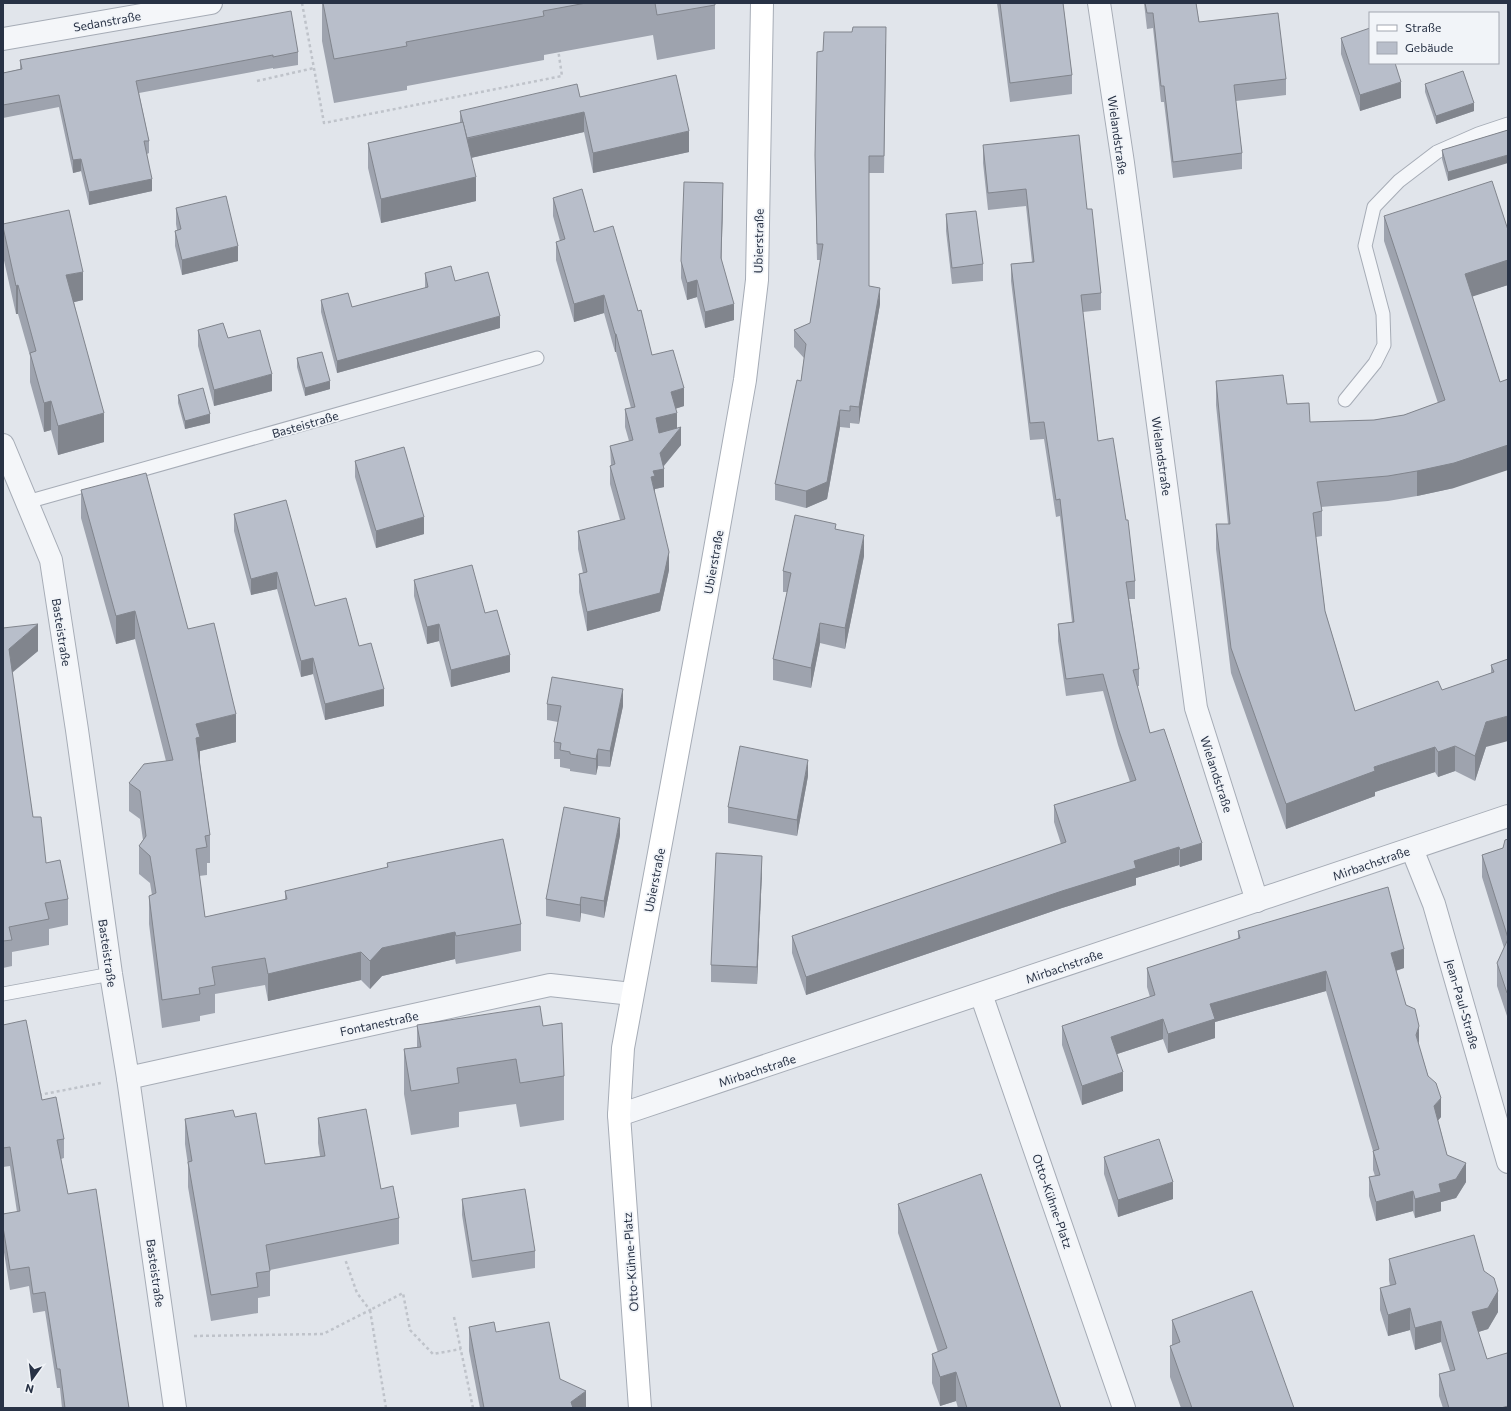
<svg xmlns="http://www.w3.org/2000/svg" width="1511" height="1411" viewBox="0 0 1511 1411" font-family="Commissioner,sans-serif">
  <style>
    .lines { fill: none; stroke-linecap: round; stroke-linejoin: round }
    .lane-casing { stroke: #a6acb6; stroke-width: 15 }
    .street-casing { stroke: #a6acb6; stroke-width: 24 }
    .secondary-casing { stroke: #a6acb6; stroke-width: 24 }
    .path { stroke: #bfc3ca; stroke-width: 2.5; stroke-dasharray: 3 3; stroke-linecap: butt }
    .lane { stroke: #f4f6f9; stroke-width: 13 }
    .street { stroke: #f4f6f9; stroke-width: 22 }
    .secondary { stroke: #fff; stroke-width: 22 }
    .wall { fill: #9ea3ae }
    .shaded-wall { fill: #81858d }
    .building { fill: #b8beca; stroke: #81858d }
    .labels { text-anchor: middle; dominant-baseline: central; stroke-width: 3.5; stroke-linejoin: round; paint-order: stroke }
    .street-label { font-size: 12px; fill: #283245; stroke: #f1f4f8 }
  </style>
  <rect width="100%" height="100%" fill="#e1e5eb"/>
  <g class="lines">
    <g class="lane-casing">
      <g id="lane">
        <polyline points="1345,400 1375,363 1384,345 1383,314 1365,246 1374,207 1399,181 1437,152 1478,134 1508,124"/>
        <polyline points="27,502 537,358"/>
        <polyline points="3,994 111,974"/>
      </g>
    </g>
    <g class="street-casing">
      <g id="street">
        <polyline points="1099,3 1123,163 1196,708 1257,901"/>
        <polyline points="3,39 211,3"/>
        <polyline points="3,445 51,560 77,730 111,974 128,1078 175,1408"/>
        <polyline points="1412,849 1434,904 1508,1162"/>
        <polyline points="981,994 1124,1408"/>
        <polyline points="128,1078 550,985 632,994"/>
        <polyline points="619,1115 1508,816"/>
      </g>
    </g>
    <g class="secondary-casing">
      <polyline id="secondary" points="640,1408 619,1115 623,1048 709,583 745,380 757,280 762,3"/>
    </g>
    <g class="path">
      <polyline points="302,3 324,123 562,76 558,49"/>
      <polyline points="257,81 314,68"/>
      <polyline points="39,1095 101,1083"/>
      <polyline points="454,1317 473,1408"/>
      <polyline points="194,1336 323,1334 370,1310 357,1293 345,1259"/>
      <polyline points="386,1408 370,1310 403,1293 410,1330 433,1354 461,1349"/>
    </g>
    <use href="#lane" class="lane"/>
    <use href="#street" class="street"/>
    <use href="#secondary" class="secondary"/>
  </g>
  <g class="wall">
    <polygon points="322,3 715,3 715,49 657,60 653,35 544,55 544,60 407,86 407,90 334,103 322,41"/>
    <polygon points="997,3 1063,3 1072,75 1072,94 1010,102"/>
    <polygon points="1144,3 1196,3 1199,22 1286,79 1286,95 1236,101 1242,153 1242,169 1173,178 1164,102 1161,102 1153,28 1147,29"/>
    <polygon points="1341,38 1401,98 1360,111 1341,54"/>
    <polygon points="886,44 884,173 869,173 869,286 880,304 859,424 850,423 850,428 840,427 827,499 806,508 775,500 775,484 801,381 804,358 794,347 794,330 810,323 821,260 817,260 815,172 823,51"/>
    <polygon points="298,52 298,65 273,69 273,68 139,93 149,141 149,153 147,154 152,191 89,205 81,171 73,173 59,107 3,118 3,73 20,69 20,60"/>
    <polygon points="1425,84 1474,111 1436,124 1425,92"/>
    <polygon points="580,97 689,152 593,173 584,132 471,158 476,201 381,223 368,168 368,143 460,123 460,111"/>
    <polygon points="1508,130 1448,181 1442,159 1442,150"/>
    <polygon points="983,145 1087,209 1101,293 1101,310 1083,312 1098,441 1135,581 1135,599 1129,599 1139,669 1139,686 1137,686 1150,733 1202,860 1180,867 1179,865 1136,878 1136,885 1062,908 806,995 792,953 792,936 1061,844 1054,822 1054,805 1130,782 1118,745 1103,691 1066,696 1058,641 1058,624 1072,622 1060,516 1056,517 1044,439 1030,440 1011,281 1011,264 1032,262 1026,206 988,210 983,163"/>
    <polygon points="553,198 594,232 638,311 652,355 684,406 675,409 677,429 681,445 664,466 664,487 655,489 655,495 669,570 660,611 587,631 579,592 579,574 583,573 578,549 578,531 620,520 610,484 610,466 611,465 610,446 629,441 625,427 625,409 631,408 616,352 615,352 604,313 574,322 556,260 556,242 560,241 553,216"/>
    <polygon points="723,200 721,260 734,320 705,328 697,297 687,300 681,278 681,261"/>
    <polygon points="176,208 238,261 182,275 175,246 175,231 177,230 176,224"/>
    <polygon points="946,214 983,264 983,281 952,284 946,231"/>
    <polygon points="1384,216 1508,230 1508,285 1472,296 1454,488 1417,496 1388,501 1321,507 1322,511 1322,536 1316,537 1325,611 1355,711 1442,690 1491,673 1491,665 1508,659 1486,747 1475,781 1455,771 1438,777 1435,772 1375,792 1375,796 1286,829 1231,673 1216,549 1216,524 1228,524 1216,405 1216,381 1287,404 1310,422 1374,420 1404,415 1438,403 1384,241"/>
    <polygon points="3,224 83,300 74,302 104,442 58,455 51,430 44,432 30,382 30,356 18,314 16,314 3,256"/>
    <polygon points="425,273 455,281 500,328 337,373 321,312 321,300 352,307 425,288"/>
    <polygon points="198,330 272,391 214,406 198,346"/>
    <polygon points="297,358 330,389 305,396 297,367"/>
    <polygon points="178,395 210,423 185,429 178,403"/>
    <polygon points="355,461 424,534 376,548 355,477"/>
    <polygon points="81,490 188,629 236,742 200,751 200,764 210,835 210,863 207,863 207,875 199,876 205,917 285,900 285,891 387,868 387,863 521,924 521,951 456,964 455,959 382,976 370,989 361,980 268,1001 265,985 215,994 215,1013 200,1016 200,1021 162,1028 149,924 149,896 152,895 150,883 139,874 139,846 143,840 140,819 129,811 129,783 166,761 135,639 116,644 81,518"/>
    <polygon points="234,514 315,606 359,646 384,706 325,720 313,674 301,677 277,589 251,595 234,531"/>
    <polygon points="836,529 864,556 845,649 820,643 811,688 773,680 773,659 787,592 783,592 783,571"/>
    <polygon points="414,580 485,613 510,672 451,687 439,641 427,644 414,596"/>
    <polygon points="3,628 38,651 12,673 33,817 46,863 68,899 68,925 49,929 49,945 12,952 12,966 3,968"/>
    <polygon points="547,704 623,706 610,767 598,766 596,775 570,771 570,769 560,767 560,759 554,759 554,742 558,722 547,720"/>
    <polygon points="808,776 797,836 728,823 728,807"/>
    <polygon points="620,835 604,918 581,913 580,922 546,916 546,899"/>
    <polygon points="1508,839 1508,1015 1507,1016 1497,986 1497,963 1504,948 1482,877 1482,855 1503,848"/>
    <polygon points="762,872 757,984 711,982 711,965"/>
    <polygon points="1238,931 1404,968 1396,971 1406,1005 1441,1117 1438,1120 1447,1155 1466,1182 1456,1198 1441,1202 1441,1211 1415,1218 1413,1211 1376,1221 1369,1196 1369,1177 1375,1176 1373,1170 1373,1151 1326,991 1215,1022 1215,1038 1168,1053 1163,1039 1117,1054 1123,1091 1082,1105 1062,1045 1062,1026 1150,997 1147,987 1147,968 1238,939"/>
    <polygon points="3,1025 42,1100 64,1139 64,1158 61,1159 68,1194 129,1408 62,1408 60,1388 57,1388 45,1311 33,1313 29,1286 10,1290 3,1246 3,1214 17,1212 10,1166 3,1167"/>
    <polygon points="417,1025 543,1026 564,1076 564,1120 520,1127 516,1104 459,1112 459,1127 411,1135 404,1094 404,1049 417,1047"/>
    <polygon points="235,1117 265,1164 320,1156 318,1143 318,1118 381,1189 399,1218 399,1244 270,1270 270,1296 258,1298 258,1313 211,1321 188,1187 188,1165 185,1144 185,1119"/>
    <polygon points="1104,1157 1173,1199 1118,1217 1104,1174"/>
    <polygon points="462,1199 535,1251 535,1268 472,1278 462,1215"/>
    <polygon points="898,1204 1061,1408 958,1408 956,1401 940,1406 932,1383 932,1354 938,1352 898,1233"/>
    <polygon points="1389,1259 1484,1271 1498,1312 1488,1329 1478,1332 1487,1359 1508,1408 1443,1408 1439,1396 1439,1374 1450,1371 1441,1342 1415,1350 1410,1330 1388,1336 1380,1310 1380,1288 1390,1286 1389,1280"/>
    <polygon points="1172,1320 1294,1408 1181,1408 1170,1377 1170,1346 1172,1345"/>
    <polygon points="469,1327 496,1332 560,1379 586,1408 480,1408 469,1351"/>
  </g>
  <g class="shaded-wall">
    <polygon points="1401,82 1401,98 1360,111 1360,95"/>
    <polygon points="1474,103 1474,111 1436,124 1436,116"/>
    <polygon points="584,112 584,132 466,159 466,139"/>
    <polygon points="689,131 689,152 593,173 593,153"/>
    <polygon points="1508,155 1508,163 1448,181 1448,172"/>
    <polygon points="81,159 81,171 73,173 73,160"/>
    <polygon points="476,177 476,201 381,223 381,199"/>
    <polygon points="152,179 152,191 89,205 89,192"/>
    <polygon points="723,183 723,200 721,275 721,258"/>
    <polygon points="238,246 238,261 182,275 182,260"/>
    <polygon points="1508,260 1508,285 1465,299 1465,274"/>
    <polygon points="83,272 83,300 66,304 66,275"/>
    <polygon points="697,280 697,297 687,300 687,283"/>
    <polygon points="18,285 18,314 16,314 16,286"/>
    <polygon points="880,288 880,304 859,424 859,407"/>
    <polygon points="604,295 604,313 574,322 574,304"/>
    <polygon points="734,304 734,320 705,328 705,312"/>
    <polygon points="500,316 500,328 337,373 337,361"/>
    <rect x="615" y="334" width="1" height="18"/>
    <polygon points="272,374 272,391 214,406 214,390"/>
    <polygon points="330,381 330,389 305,396 305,388"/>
    <polygon points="684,388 684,406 671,410 671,392"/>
    <polygon points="51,401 51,430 44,432 44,403"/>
    <polygon points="840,410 840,427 827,499 806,508 806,491"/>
    <polygon points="104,413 104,442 58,455 58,426"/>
    <polygon points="677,413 677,431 656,436 656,418"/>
    <polygon points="210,414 210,423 185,429 185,421"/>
    <polygon points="681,427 681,445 661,469 664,469 664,487 655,489 655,495 651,477 660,453"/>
    <polygon points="1508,445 1508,470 1454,488 1417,496 1417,471"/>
    <polygon points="424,517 424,534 376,548 376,531"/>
    <polygon points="864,535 864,556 845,649 845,628"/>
    <polygon points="669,552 669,570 660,611 587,631 587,612"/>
    <polygon points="277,572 277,589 251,595 251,579"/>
    <polygon points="135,611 135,639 116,644 116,616"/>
    <polygon points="820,623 820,643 811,688 811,668"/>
    <polygon points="38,624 38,651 9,675 9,649"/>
    <polygon points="439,624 439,641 427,644 427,627"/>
    <polygon points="510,655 510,672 451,687 451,670"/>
    <polygon points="313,658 313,674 301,677 301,661"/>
    <polygon points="384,689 384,706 325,720 325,704"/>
    <polygon points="623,689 623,706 610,767 610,751"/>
    <polygon points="236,714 236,742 200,751 200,765 196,766 196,724"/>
    <polygon points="1508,716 1508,741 1486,747 1475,781 1475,756 1486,722"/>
    <polygon points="1455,746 1455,771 1438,777 1438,752"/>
    <polygon points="1435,747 1435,772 1375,792 1375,796 1286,829 1286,804 1374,767"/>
    <polygon points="598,749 598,766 596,775 596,759"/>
    <polygon points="808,760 808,776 797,836 797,820"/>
    <polygon points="620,818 620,835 604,918 604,901"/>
    <polygon points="1202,843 1202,860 1180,867 1180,850"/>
    <polygon points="1179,847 1179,865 1136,878 1136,885 1062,908 806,995 806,977 1134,861"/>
    <polygon points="762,856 762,872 757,984 757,967"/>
    <polygon points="581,897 581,913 580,922 580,905"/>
    <polygon points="455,932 455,959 382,976 370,989 370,961 382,948"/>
    <polygon points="1404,949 1404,968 1391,972 1391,953"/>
    <polygon points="361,952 361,980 268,1001 268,974"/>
    <polygon points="1326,971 1326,991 1215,1022 1215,1038 1168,1053 1168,1034 1210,1004"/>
    <polygon points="1507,993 1508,993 1508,1015 1507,1016"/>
    <polygon points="1163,1019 1163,1039 1111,1056 1111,1037"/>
    <polygon points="1419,1026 1419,1045 1416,1035"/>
    <polygon points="1123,1072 1123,1091 1082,1105 1082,1086"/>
    <polygon points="1441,1098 1441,1117 1434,1125 1434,1106"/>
    <polygon points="1466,1163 1466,1182 1456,1198 1441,1202 1441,1211 1415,1218 1415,1199 1439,1184"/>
    <polygon points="1173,1182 1173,1199 1118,1217 1118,1200"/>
    <polygon points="1413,1191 1413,1211 1376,1221 1376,1202"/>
    <polygon points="1498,1291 1498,1312 1488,1329 1472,1334 1472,1312"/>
    <polygon points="1410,1308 1410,1330 1388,1336 1388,1315"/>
    <polygon points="1441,1321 1441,1342 1415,1350 1415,1328"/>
    <polygon points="956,1372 956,1401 940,1406 940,1377"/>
    <polygon points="586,1391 586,1408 571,1408 571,1402"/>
  </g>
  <g class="building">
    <polygon points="323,3 586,3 543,11 544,16 406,42 407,46 334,59"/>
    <polygon points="655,3 715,3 715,5 657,15"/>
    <polygon points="1000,3 1063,3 1072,75 1010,83"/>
    <polygon points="1145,3 1196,3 1199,22 1278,13 1286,79 1234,85 1242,153 1173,162 1164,86 1161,86 1153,13 1147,13"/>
    <polygon points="291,11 298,52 273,57 273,55 136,81 149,141 144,141 152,179 89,192 81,159 73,160 59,95 3,105 3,73 22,69 20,60"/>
    <polygon points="853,27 886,27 884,156 869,156 869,286 880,288 859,407 850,406 850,411 840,410 827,482 806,491 775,484 797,380 801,381 806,344 794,330 810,323 823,244 817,244 815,155 817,52 823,51 824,32 852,32"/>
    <polygon points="1370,28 1370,63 1395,63 1401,82 1360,95 1341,38"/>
    <polygon points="1463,71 1474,103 1436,116 1425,84"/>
    <polygon points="676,75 689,131 593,153 584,112 467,138 460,111 577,84 580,97"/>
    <polygon points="463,122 476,177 381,199 368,143"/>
    <polygon points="1508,130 1508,155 1448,172 1442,150"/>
    <polygon points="1079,135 1087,209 1092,209 1101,293 1081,295 1098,441 1113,438 1126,520 1128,520 1135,581 1126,582 1139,669 1133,670 1150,733 1164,729 1202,843 1180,850 1179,847 1134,861 1136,868 1062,891 806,977 792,936 1066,842 1054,805 1136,780 1118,728 1103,674 1066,679 1058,624 1074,622 1060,499 1056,500 1044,422 1030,423 1011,264 1034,262 1026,189 988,193 983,145"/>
    <polygon points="1492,181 1508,230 1508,260 1465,274 1500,382 1508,379 1508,445 1454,463 1417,471 1388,476 1317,482 1322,511 1313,513 1325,611 1355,711 1438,681 1442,690 1494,672 1491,665 1508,659 1508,716 1486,722 1475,756 1455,746 1438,752 1435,747 1374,767 1375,771 1286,804 1231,648 1216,524 1230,524 1216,381 1283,375 1287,404 1309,403 1310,422 1374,420 1404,415 1445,400 1384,216"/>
    <polygon points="684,182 723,183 721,258 734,304 705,312 697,280 687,283 681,261"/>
    <polygon points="582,189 594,232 613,226 638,311 641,310 652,355 673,350 684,388 671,392 677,413 656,418 659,433 681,427 660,453 664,469 653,471 655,476 651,477 669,552 660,593 587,612 579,574 587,572 578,531 625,519 610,466 615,464 610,446 633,440 625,409 635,407 616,334 615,334 604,295 574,304 556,242 565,239 553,198"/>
    <polygon points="226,196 238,246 182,260 175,231 181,229 176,208"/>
    <polygon points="69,210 83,272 66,275 104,413 58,426 51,401 44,403 30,353 36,351 18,285 16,286 3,227 3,224"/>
    <polygon points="976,211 983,264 952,268 946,214"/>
    <polygon points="451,266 455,281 488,272 500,316 337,361 321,300 348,293 352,307 428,287 425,273"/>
    <polygon points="223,323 228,338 260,330 272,374 214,390 198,330"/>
    <polygon points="322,352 330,381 305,388 297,358"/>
    <polygon points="203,388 210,414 185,421 178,395"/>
    <polygon points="404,447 424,517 376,531 355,461"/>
    <polygon points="146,473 188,629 214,623 236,714 196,724 200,737 196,738 210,835 205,836 207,847 196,849 205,917 287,899 285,891 388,867 387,863 503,839 521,924 456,936 455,932 382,948 370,961 361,952 268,974 265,958 212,967 215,985 199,988 200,994 162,1000 149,896 156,893 150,856 139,846 146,836 140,791 129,783 144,764 173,760 135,611 116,616 81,490"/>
    <polygon points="286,500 315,606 346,598 359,646 371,643 384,689 325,704 313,658 301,661 277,572 251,579 234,514"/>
    <polygon points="795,515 836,524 835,529 864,535 845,628 820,623 811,668 773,659 791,573 783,571"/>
    <polygon points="472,565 485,613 497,610 510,655 451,670 439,624 427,627 414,580"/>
    <polygon points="38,624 9,649 33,817 41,817 46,863 60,860 68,899 45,903 49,919 9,927 12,940 3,941 3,628"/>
    <polygon points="552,677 623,689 610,751 598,749 596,759 570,754 570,752 560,750 561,743 554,742 561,706 547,704"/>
    <polygon points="740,746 808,760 797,820 728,807"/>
    <polygon points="564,807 620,818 604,901 581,897 580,905 546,899"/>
    <polygon points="1508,839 1508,938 1482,855 1503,848 1505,840"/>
    <polygon points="716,853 762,856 757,967 711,965"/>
    <polygon points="1388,887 1404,949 1391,953 1406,1005 1415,1009 1419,1026 1416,1035 1428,1076 1436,1083 1441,1098 1434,1106 1447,1155 1466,1163 1456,1179 1439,1184 1441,1192 1415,1199 1413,1191 1376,1202 1369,1177 1380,1175 1373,1151 1379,1149 1326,971 1210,1004 1215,1019 1168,1034 1163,1019 1111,1037 1123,1072 1082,1086 1062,1026 1155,995 1147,968 1240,938 1238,931"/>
    <polygon points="1508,939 1508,993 1507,993 1497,963"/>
    <polygon points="540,1006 543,1026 562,1023 564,1076 520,1083 516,1059 457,1068 459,1083 411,1091 404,1049 421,1047 417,1025"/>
    <polygon points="26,1020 42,1100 56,1097 64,1139 57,1140 68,1194 96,1189 129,1408 65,1408 60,1369 57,1369 45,1292 33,1294 29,1267 10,1270 3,1227 3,1214 20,1211 10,1147 3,1148 3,1025"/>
    <polygon points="366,1109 381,1189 393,1186 399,1218 266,1245 270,1271 256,1273 258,1287 211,1295 188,1162 192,1161 185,1119 233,1110 235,1117 256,1113 265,1164 325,1156 318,1118"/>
    <polygon points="1159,1139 1173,1182 1118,1200 1104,1157"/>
    <polygon points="981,1174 1061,1408 967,1408 956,1372 940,1377 932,1354 947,1348 898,1204"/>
    <polygon points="525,1189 535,1251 472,1261 462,1199"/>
    <polygon points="1474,1235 1484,1271 1494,1278 1498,1291 1488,1308 1472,1312 1487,1359 1507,1353 1508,1356 1508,1406 1501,1408 1449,1408 1439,1374 1455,1370 1441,1321 1415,1328 1410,1308 1388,1315 1380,1288 1396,1284 1389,1259"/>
    <polygon points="1252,1291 1294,1408 1192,1408 1170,1346 1180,1342 1172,1320"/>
    <polygon points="494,1322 496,1332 549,1322 560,1379 586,1391 571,1402 573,1408 484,1408 469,1327"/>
  </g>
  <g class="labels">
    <g class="street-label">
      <text transform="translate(107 21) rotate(-10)">Sedanstraße</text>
      <text transform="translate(1118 135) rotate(82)">Wielandstraße</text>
      <text transform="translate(758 241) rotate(-89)">Ubierstraße</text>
      <text transform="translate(305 424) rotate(-16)">Basteistraße</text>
      <text transform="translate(1162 456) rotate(82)">Wielandstraße</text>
      <text transform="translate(713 562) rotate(-80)">Ubierstraße</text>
      <text transform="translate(62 632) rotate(81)">Basteistraße</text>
      <text transform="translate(1217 774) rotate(72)">Wielandstraße</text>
      <text transform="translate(1371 863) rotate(-19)">Mirbachstraße</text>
      <text transform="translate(654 880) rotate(-79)">Ubierstraße</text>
      <text transform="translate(108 953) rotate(82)">Basteistraße</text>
      <text transform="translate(1064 966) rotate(-19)">Mirbachstraße</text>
      <text transform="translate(1463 1004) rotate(74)">Jean-Paul-Straße</text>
      <text transform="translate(379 1023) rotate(-12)">Fontanestraße</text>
      <text transform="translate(757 1070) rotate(-18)">Mirbachstraße</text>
      <text transform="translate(1053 1201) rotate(71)">Otto-Kühne-Platz</text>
      <text transform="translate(630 1262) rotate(-94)">Otto-Kühne-Platz</text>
      <text transform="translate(156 1273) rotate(82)">Basteistraße</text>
    </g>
  </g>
  <rect width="1511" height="1411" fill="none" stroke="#283245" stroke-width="8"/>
  <rect x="1369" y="12" width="130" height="52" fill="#f1f4f8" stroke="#a1a6b0"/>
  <rect x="1377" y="25" width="20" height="6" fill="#ffffff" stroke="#a1a6b0"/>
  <text x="1405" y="32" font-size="12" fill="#283245">Straße</text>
  <rect x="1377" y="42" width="20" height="12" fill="#b8beca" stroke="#a1a6b0"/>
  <text x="1405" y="52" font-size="12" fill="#283245">Gebäude</text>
  <g transform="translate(32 1379) rotate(194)" stroke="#f1f4f8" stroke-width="3" paint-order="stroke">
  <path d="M0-3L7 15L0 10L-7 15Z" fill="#283245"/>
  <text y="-6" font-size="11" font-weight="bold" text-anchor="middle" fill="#283245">N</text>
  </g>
</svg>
